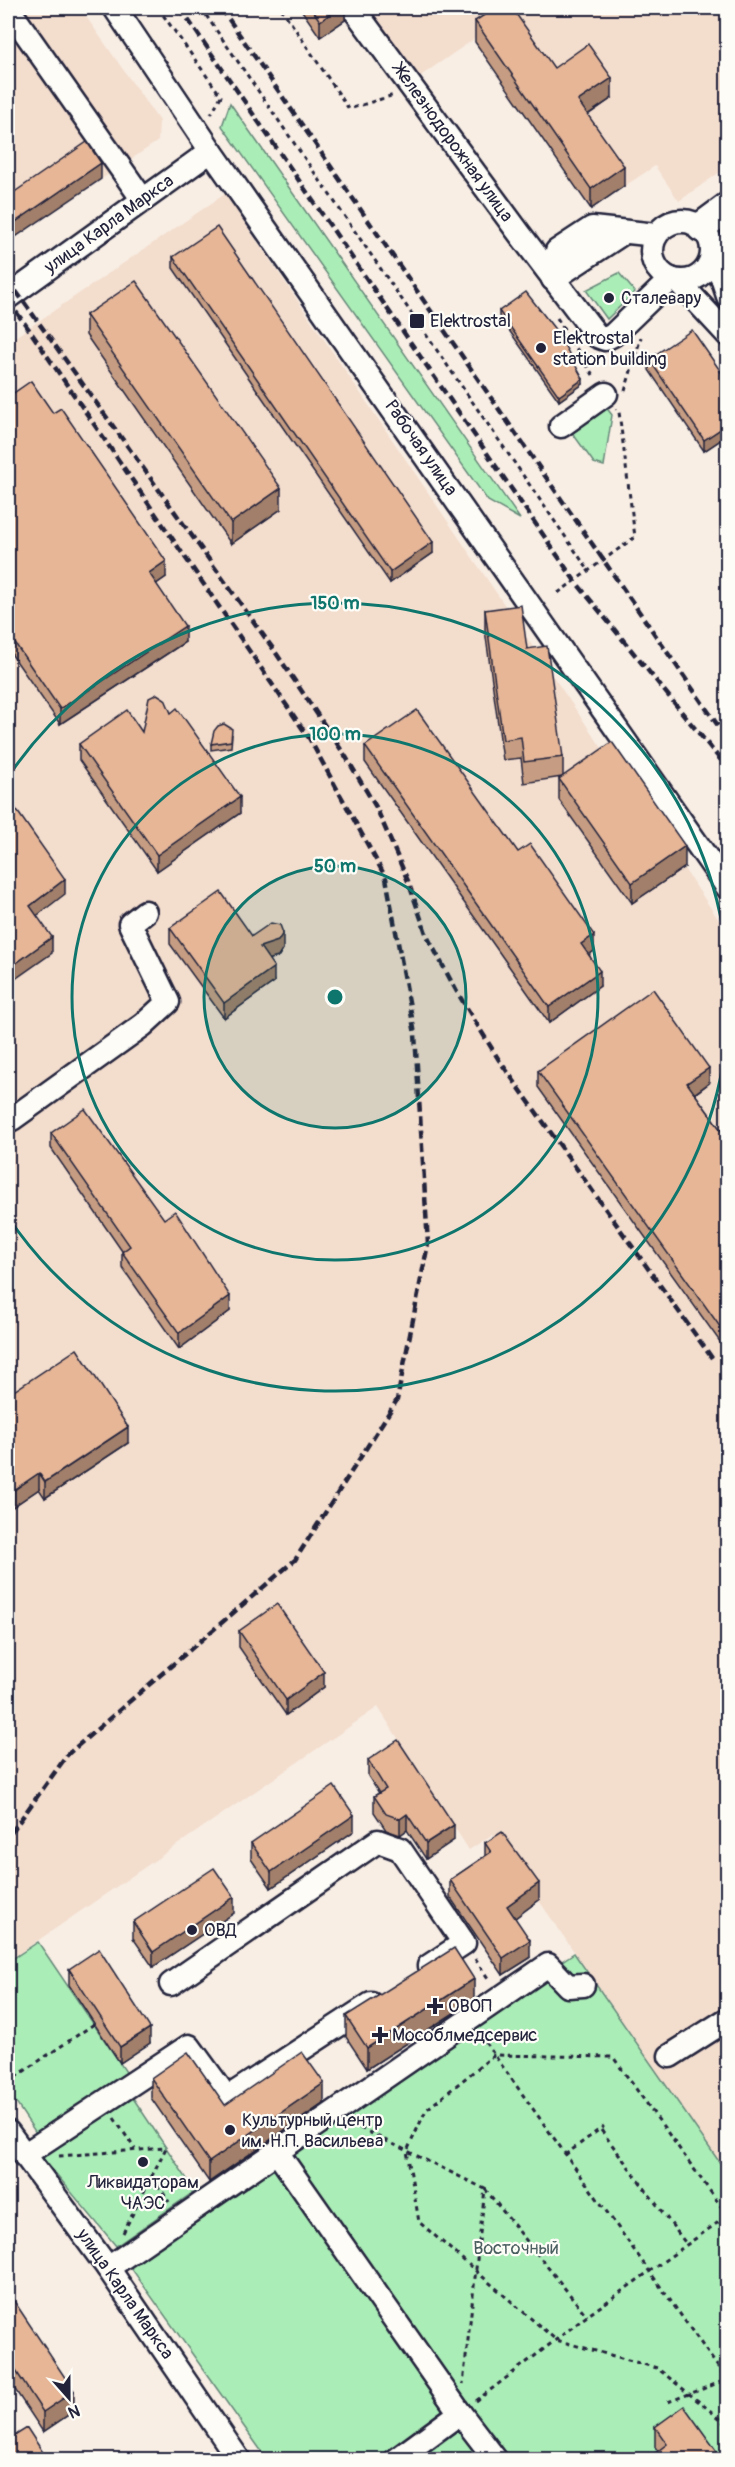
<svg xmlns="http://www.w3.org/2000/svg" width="735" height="2467" viewBox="0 0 735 2467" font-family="Pangolin,sans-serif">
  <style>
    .built { fill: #f3ddcd }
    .green { fill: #abedb7; stroke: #668879; stroke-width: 1.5 }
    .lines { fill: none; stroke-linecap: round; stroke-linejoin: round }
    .minor-casing { stroke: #22223b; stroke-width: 27 }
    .major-casing { stroke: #22223b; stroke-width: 33 }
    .path { stroke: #22223b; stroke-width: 3; stroke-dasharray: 4.5 4.5; stroke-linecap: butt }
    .minor { stroke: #fdfcf7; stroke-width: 22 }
    .major { stroke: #fdfcf7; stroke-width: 28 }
    .rail { stroke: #22223b; stroke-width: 4.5; stroke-dasharray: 9 4.5; stroke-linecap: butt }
    .wall { fill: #c69d82; stroke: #22223b; stroke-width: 1.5 }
    .shaded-wall { fill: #a17f6a; stroke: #22223b; stroke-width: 1.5 }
    .building { fill: #e6b697; stroke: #22223b; stroke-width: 1.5 }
    .ring { fill: none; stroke: #0f766e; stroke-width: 3 }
    .poi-dot { fill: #22223b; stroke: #fdfcf7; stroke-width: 2 }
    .labels { text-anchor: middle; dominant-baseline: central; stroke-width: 4.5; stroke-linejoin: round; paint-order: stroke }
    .street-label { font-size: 18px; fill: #22223b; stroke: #fdfcf7 }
    .poi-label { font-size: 18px; fill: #22223b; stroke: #fdfcf7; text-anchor: start }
    .park-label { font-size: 18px; fill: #4b5f60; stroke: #fdfcf7 }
    .centre { fill: #0f766e; stroke: #fdfcf7; stroke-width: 3 }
    .ring-label { font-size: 18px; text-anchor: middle; font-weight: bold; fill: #0f766e; stroke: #fdfcf7; stroke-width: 4.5; stroke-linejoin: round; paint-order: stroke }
  </style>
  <rect width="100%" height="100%" fill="#f8eee4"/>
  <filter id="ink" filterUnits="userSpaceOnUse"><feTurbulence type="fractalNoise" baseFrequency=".0167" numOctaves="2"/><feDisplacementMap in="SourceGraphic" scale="12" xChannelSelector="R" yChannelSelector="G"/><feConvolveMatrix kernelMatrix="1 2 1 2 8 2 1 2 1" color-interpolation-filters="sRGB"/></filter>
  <g filter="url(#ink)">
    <g class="built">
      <polygon points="8,8 80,8 159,121 158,141 8,242"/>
      <polygon points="368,8 727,8 727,167 679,201 655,166 623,187 503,19 419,77"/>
      <polygon points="225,194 727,932 727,2173 493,1834 469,1850 378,1707 8,1961 8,342"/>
    </g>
    <g class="green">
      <polygon points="230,103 520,519 488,501 222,126"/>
      <polygon points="619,273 635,292 607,319 586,290"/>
      <polygon points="603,403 612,415 604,466 594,463 568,427"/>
      <polygon points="38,1942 128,2075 38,2136 8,2091 8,1962"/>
      <polygon points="574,1953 727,2173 727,2459 267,2459 124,2258"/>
      <polygon points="133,2098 195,2191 116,2246 42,2157"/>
    </g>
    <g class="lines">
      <g class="minor-casing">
        <g id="minor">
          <polyline points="8,8 143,200"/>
          <polyline points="115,8 211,151 728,888"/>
          <polyline points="353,8 519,233 597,336 605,339 613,335 671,279"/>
          <circle cx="682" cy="251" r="30"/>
          <polyline points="712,247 728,296"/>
          <polyline points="553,279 557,251 592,228 656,235"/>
          <polyline points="553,279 623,233"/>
          <polyline points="678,281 728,335"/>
          <polyline points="8,297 211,151"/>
          <polyline points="561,426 606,394"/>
          <polyline points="12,1119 143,1025 168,1002 130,924 145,912"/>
          <polyline points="171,1984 378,1841 400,1849 464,1943 429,1966"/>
          <polyline points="670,2056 728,2019"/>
          <polyline points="8,2132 108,2268 239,2460"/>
          <polyline points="277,2152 460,2413 496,2460"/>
          <polyline points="24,2155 189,2046 227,2098 371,2004"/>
          <polyline points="108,2268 548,1965 568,1986 583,1985"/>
          <polyline points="396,2460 460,2413"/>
        </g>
      </g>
      <g class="major-casing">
        <polyline id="major" points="701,227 728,207"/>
      </g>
      <g class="path">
        <polyline points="158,8 221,96 211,114"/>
        <polyline points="201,8 589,571"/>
        <polyline points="281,8 349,109 394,95"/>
        <polyline points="557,318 595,378"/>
        <polyline points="625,391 641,337"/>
        <polyline points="558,593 635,537 619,412 616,409"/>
        <polyline points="475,1959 490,1981"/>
        <polyline points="480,2035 728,2381"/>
        <polyline points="8,2082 94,2024"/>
        <polyline points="114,2118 135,2149"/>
        <polyline points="352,2124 485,2189 463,2384"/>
        <polyline points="601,2130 687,2245"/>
        <polyline points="565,2155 604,2126"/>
        <polyline points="59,2156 166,2148 123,2233"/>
        <polyline points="153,2177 169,2202"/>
        <polyline points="485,2189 587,2316"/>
        <polyline points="728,2216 613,2057 494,2055 426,2110 407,2151 419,2222 556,2340 657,2368 728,2425"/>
        <polyline points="476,2401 587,2316 727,2216"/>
        <polyline points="668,2402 726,2380"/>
      </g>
      <use href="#minor" class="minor"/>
      <use href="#major" class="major"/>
      <g class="rail">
        <polyline points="180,8 575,581 728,769"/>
        <polyline points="221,8 728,740"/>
        <polyline points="8,280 274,650 346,757 376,807 408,881 427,936 457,992 499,1060 712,1358"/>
        <polyline points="8,301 28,328 309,738 386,878 415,1034 428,1244 397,1400 295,1560 68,1754 8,1837"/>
      </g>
    </g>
    <g class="wall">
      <polygon points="300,8 345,8 345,20 320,37"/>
      <polygon points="475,21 554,68 612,98 588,115 624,186 591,209 475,42"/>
      <polygon points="173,257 433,553 390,583 173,268"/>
      <polygon points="499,311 583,384 559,401 499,316"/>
      <polygon points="86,315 281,509 231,544 86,335"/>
      <polygon points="649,359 728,382 728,435 704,451 649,370"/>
      <polygon points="8,397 53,413 166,577 156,584 185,642 60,724 10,652 8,653"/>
      <polygon points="485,610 527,649 563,757 563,776 685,867 632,903 559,800 559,779 562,777 524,783 521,758 503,760 485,630"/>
      <polygon points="171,713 240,813 157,871 79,760 79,744 142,732"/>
      <polygon points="232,735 231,747 211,750 211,744"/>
      <polygon points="365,746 518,852 594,951 589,954 600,986 549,1023 365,762"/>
      <polygon points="170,928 252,936 283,949 278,957 269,959 274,982 224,1018 170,944"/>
      <polygon points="538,1071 709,1083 695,1094 728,1140 728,1353 538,1087"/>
      <polygon points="51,1133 230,1311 179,1349 122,1267 122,1251 51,1148"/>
      <polygon points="8,1395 128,1443 45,1498 39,1489 8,1510"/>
      <polygon points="239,1631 324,1687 286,1715 239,1647"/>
      <polygon points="368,1760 454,1840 426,1859 407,1830 400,1835 386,1830 374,1812 374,1796 379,1793 368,1776"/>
      <polygon points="354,1831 271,1888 251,1859 251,1843"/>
      <polygon points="485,1843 539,1900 515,1918 530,1958 503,1975 450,1897 450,1880 485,1856"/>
      <polygon points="234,1913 153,1967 133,1938 133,1922"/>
      <polygon points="69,1969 150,2043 120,2063 69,1985"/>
      <polygon points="474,2000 367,2069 346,2037 346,2016"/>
      <polygon points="151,2078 225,2105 324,2103 209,2182 151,2098"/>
      <polygon points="8,2292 74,2411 43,2432 8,2379"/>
      <polygon points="655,2427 723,2460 658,2451 655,2447"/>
    </g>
    <g class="shaded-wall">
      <polygon points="339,8 345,8 345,20 320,37 320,21"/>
      <polygon points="612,78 612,98 578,121 578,101"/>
      <polygon points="101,163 101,179 8,242 8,227"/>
      <polygon points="624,166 624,186 591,209 591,189"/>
      <polygon points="583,379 583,384 559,401 559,396"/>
      <polygon points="728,424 728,435 704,451 704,440"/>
      <polygon points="281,488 281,509 231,544 231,523"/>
      <polygon points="433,542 433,553 390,583 390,572"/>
      <polygon points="166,561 166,577 149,589 149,573"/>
      <polygon points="185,626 185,642 60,724 60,709"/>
      <polygon points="10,636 10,652 8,653 8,638"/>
      <polygon points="240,797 240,813 157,871 157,855"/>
      <polygon points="685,846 685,867 632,903 632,883"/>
      <polygon points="65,879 65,894 30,921 30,906"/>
      <polygon points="283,933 283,949 278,957 260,962 260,947"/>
      <polygon points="594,935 594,951 581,960 581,944"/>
      <polygon points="52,937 52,953 8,984 8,969"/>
      <polygon points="274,967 274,982 224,1018 224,1003"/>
      <polygon points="600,971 600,986 549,1023 549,1007"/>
      <polygon points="709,1068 709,1083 687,1099 687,1083"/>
      <polygon points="230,1296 230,1311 179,1349 179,1333"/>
      <polygon points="128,1427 128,1443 45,1498 45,1482"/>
      <polygon points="39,1473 39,1489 8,1510 8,1494"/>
      <polygon points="324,1672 324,1687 286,1715 286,1700"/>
      <polygon points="407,1814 407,1830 400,1835 400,1819"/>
      <polygon points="354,1815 354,1831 271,1888 271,1872"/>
      <polygon points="454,1825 454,1840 426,1859 426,1843"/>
      <polygon points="539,1883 539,1900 507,1924 507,1906"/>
      <polygon points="234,1897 234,1913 153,1967 153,1952"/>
      <polygon points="530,1940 530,1958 503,1975 503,1958"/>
      <polygon points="474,1979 474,2000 367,2069 367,2048"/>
      <polygon points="150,2028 150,2043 120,2063 120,2047"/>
      <polygon points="324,2083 324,2103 209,2182 209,2162"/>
      <polygon points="74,2391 74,2411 43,2432 43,2412"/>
    </g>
    <g class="building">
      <polygon points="311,8 339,8 320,21"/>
      <polygon points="495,8 512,8 554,68 588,44 612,78 578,101 624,166 591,189 475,21"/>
      <polygon points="87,142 101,163 8,227 8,185 13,193"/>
      <polygon points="217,227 433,542 390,572 173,257"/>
      <polygon points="136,281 281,488 231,523 86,315"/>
      <polygon points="526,292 557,332 583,379 559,396 499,311"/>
      <polygon points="692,330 728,382 728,424 704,440 649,359"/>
      <polygon points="31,381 53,413 61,408 166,561 149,573 185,626 60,709 10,636 8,638 8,397"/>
      <polygon points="521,605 527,649 547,646 563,757 524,762 521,737 503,740 485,610"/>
      <polygon points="157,694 165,699 171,713 177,708 240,797 157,855 79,744 127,710 142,732 149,698"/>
      <polygon points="417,710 518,852 530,844 594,935 581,944 600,971 549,1007 365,746"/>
      <polygon points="224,724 232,729 231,741 211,744 214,731 218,726"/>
      <polygon points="612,742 685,846 632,883 559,779"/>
      <polygon points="8,798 65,879 30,906 52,937 8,969"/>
      <polygon points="221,892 252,936 271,923 280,925 283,933 278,941 260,947 274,967 224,1003 170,928"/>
      <polygon points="653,989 709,1068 687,1083 728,1140 728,1338 538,1071"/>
      <polygon points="85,1109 164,1219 175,1211 230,1296 179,1333 122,1252 130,1246 51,1133"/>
      <polygon points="77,1349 128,1427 45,1482 39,1473 8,1494 8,1395"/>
      <polygon points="277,1604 324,1672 286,1700 239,1631"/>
      <polygon points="398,1740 454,1825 426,1843 407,1814 400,1819 386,1814 374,1796 386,1789 368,1760"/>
      <polygon points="334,1786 354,1815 271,1872 251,1843"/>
      <polygon points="502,1832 539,1883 507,1906 530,1940 503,1958 450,1880 491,1852 485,1843"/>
      <polygon points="214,1868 234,1897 153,1952 133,1922"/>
      <polygon points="454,1948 474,1979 367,2048 346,2016"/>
      <polygon points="99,1949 150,2028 120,2047 69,1969"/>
      <polygon points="188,2052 225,2105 302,2052 324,2083 209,2162 151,2078"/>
      <polygon points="8,2292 74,2391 43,2412 8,2359"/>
      <polygon points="684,2406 723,2460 646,2460 667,2444 655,2427"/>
      <polygon points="27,2428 48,2460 8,2460 8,2440"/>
    </g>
  </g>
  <circle cx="335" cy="997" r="131" fill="#0f766e" fill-opacity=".12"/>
  <g class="ring">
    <circle cx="335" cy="997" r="131"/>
    <circle cx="335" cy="997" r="263"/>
    <path d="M727 1035A394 394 0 0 1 8 1217M8 777A394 394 0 0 1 727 959"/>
  </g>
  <g class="poi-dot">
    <circle cx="609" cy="298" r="6"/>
    <rect x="409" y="313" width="16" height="16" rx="3"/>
    <circle cx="541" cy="348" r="6"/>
    <circle cx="192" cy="1930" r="6"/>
    <path d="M432 1997h6v6h6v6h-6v6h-6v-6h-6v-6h6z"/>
    <path d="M377 2026h6v6h6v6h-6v6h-6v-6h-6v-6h6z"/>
    <circle cx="230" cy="2130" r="6"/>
    <circle cx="143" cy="2162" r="6"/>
  </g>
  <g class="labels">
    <g class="street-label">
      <text transform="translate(453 143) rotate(54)">Железнодорожная улица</text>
      <text transform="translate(109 224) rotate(-36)">улица Карла Маркса</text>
      <text transform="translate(421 448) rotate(55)">Рабочая улица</text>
      <text transform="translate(125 2294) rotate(55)">улица Карла Маркса</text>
    </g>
    <g class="poi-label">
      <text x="621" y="298">Сталевару</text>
      <text x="430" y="321">Elektrostal</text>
      <text x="553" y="338">Elektrostal<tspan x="553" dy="21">station building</tspan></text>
      <text x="204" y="1930">ОВД</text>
      <text x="448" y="2006">ОВОП</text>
      <text x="392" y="2035">Мособлмедсервис</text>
      <text x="242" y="2120">Культурный центр<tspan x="242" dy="21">им. Н.П. Васильева</tspan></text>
      <text x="143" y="2182" text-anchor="middle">Ликвидаторам<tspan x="143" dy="21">ЧАЭС</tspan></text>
    </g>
    <g class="park-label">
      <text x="516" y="2248">Восточный</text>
    </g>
  </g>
  <circle cx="335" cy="997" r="9" class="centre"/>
  <g class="ring-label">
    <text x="335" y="609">150 m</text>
    <text x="335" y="740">100 m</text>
    <text x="335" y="872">50 m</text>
  </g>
  <rect width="735" height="2467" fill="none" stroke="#fdfcf7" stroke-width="30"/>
  <rect x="15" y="15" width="705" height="2437" fill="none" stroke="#22223b" stroke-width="2" filter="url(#ink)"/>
  <g transform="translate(69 2398) rotate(159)" stroke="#fdfcf7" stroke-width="4.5" paint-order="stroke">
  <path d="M0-4.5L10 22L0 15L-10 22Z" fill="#22223b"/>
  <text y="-9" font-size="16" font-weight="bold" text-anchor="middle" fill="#22223b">N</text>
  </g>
</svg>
